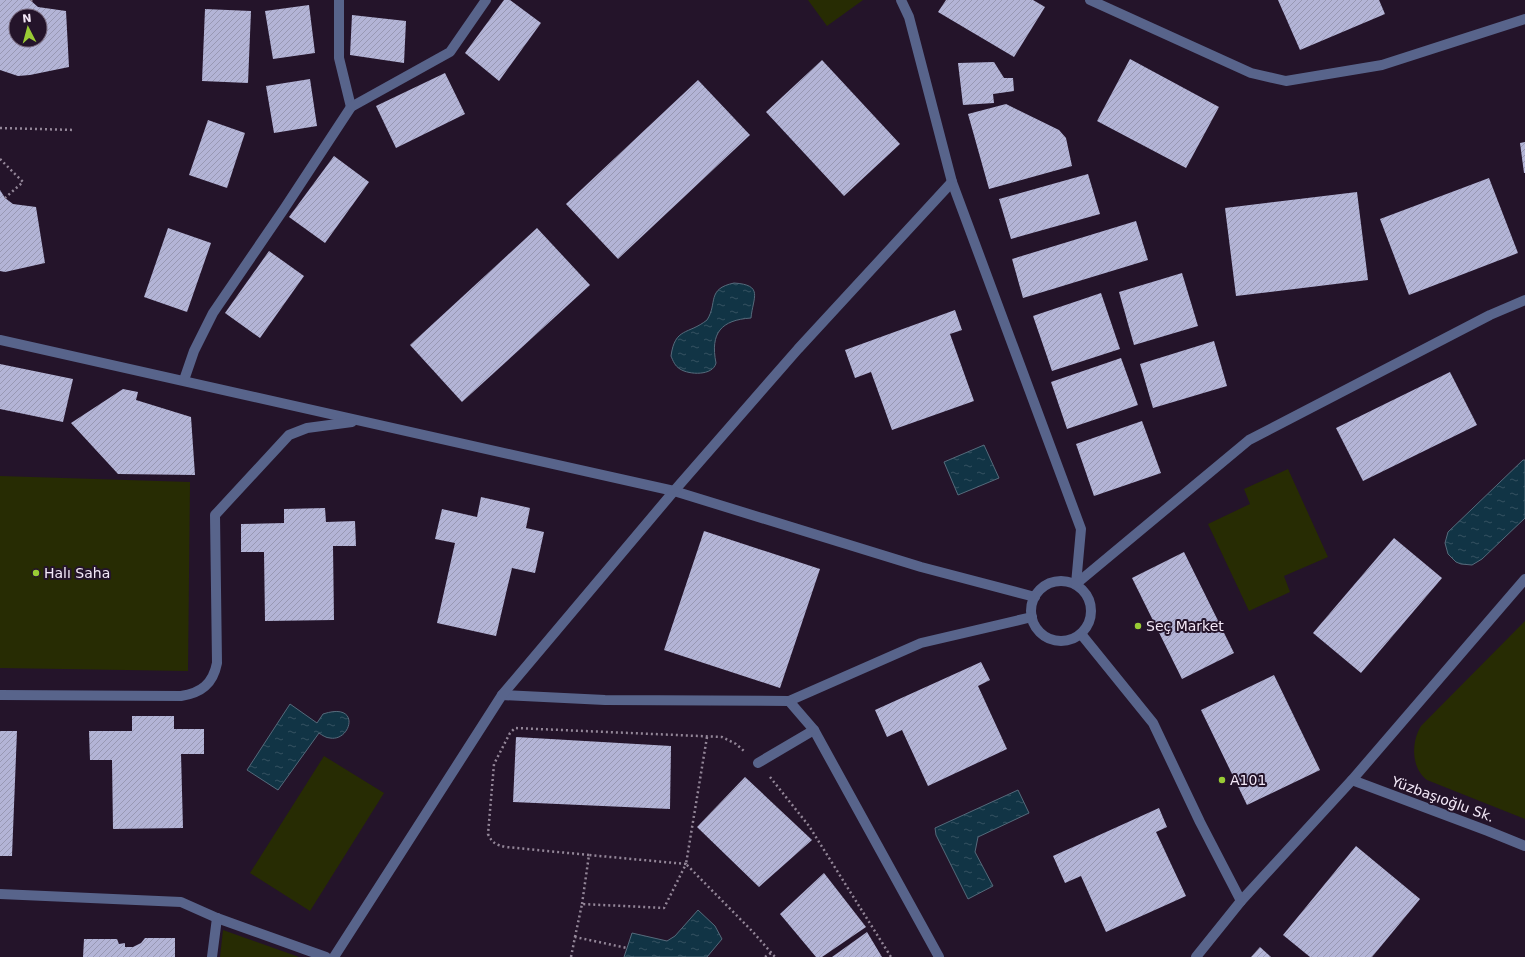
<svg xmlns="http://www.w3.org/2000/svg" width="1525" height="957" viewBox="0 0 1525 957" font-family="'DejaVu Sans',sans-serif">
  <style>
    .green { fill: #272c03 }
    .water { fill: url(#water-ripples); stroke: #556a7b }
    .building { fill: url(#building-hatch); fill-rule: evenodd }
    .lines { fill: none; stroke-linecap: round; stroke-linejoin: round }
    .path { stroke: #938698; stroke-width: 2.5; stroke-dasharray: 2 3; stroke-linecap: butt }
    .street { stroke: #58648b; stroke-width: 10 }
    .poi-dot { fill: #99cb35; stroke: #24142a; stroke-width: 1.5 }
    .labels { text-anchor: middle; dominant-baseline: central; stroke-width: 4; stroke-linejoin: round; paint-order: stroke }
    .poi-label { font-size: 14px; fill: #f4e9f8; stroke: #24142a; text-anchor: start }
    .street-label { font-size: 14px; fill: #f4e9f8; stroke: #24142a }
  </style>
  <defs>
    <pattern id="water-ripples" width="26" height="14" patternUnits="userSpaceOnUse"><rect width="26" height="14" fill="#113445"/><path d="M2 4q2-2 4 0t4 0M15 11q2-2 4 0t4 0" fill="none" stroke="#345161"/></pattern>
    <pattern id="building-hatch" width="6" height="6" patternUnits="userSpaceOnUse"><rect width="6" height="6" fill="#b3b4d6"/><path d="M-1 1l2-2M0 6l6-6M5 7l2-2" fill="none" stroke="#9898b3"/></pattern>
  </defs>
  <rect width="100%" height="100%" fill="#24142a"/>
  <g class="green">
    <polygon points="808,0 863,0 827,26"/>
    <polygon points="1288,469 1328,557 1284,576 1290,592 1249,611 1208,524 1250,504 1244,489"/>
    <polygon points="0,476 190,482 188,671 0,668"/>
    <path d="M1525 621V819L1427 780C1411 768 1411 742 1421 726Z"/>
    <polygon points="324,756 384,793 310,911 250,873"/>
    <polygon points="223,930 299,957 220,957"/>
  </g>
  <g class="water">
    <path d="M734 283C764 285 753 297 751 318 721 320 710 333 716 363 713 376 689 375 680 369 675 366 673 361 671 356 675 327 688 335 707 320 718 303 706 289 734 283Z"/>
    <polygon points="984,445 999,478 958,495 944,462"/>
    <polygon points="1523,460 1525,460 1525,518 1482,559 1472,565 1461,564 1456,562 1448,554 1445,543 1448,532"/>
    <path d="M290 704 317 723 323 714C362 701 351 742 330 738 326 738 322 735 319 733L278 790 247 770Z"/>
    <polygon points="1018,790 1029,813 978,837 975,852 993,886 968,899 936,835 935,828"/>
    <polygon points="698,910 715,926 722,939 707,957 624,957 632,933 667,941 675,936"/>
  </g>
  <g class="building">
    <path d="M0 0H30L38 7 66 11 69 67 30 75 18 76 0 70ZM16 16H40V40H16Z"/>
    <polygon points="504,0 510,0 541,23 499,81 465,53"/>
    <polygon points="946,0 1033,0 1045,7 1014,57 938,12"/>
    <polygon points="1278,0 1379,0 1385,14 1300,50"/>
    <polygon points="309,5 315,53 273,59 265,11"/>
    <polygon points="205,9 251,11 248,83 202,81"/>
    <polygon points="352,15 406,21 404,63 350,55"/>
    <polygon points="1130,59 1219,107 1186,168 1097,121"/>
    <polygon points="822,60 900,144 844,196 766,112"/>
    <polygon points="994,62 1004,78 1013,78 1014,91 993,94 994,103 963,105 958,63"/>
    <polygon points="445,73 465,114 396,148 376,106"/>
    <polygon points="310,79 317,126 274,133 266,86"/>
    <polygon points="698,80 750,135 618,259 566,204"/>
    <polygon points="1006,104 1059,130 1066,138 1072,166 989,189 968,114"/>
    <polygon points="208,120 245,133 227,188 189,175"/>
    <polygon points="1525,142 1525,173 1524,173 1520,143"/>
    <polygon points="334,156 369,182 325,243 289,217"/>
    <polygon points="1088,174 1100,214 1011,239 999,199"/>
    <polygon points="1489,178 1518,253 1409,295 1380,219"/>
    <polygon points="0,190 5,198 13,204 36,207 45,263 5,272 0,271"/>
    <polygon points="1357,192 1368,280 1236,296 1225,208"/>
    <polygon points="1136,221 1148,260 1023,298 1012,259"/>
    <polygon points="168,228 211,243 187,312 144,297"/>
    <polygon points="537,228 590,285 462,402 410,345"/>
    <polygon points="269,251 304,276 260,338 225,313"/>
    <polygon points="1182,273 1198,326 1134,345 1119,292"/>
    <polygon points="1101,293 1120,349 1052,371 1033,316"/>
    <polygon points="955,310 962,330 950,334 974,401 892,430 871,372 855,378 845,350"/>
    <polygon points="1214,341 1227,386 1153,408 1140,364"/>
    <polygon points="1121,358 1138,405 1067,429 1051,382"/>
    <polygon points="0,364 73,379 63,422 0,409"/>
    <polygon points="1450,372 1477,425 1363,481 1336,428"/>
    <polygon points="123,389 138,392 136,400 191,417 195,475 118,474 71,423"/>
    <polygon points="1142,421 1161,473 1094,496 1076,444"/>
    <polygon points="481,497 530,508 526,528 544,532 535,573 512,568 496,636 437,623 455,543 435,539 442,509 477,517"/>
    <polygon points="325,508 326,522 355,521 356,546 333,546 334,620 265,621 264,552 241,552 241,524 284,523 284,509"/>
    <polygon points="704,531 820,569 780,688 664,650"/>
    <polygon points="1394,538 1442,578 1361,673 1313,633"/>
    <polygon points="1184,552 1234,653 1182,679 1132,578"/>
    <polygon points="981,662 990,680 978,686 1007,749 928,786 902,730 887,737 875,710"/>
    <polygon points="1274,675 1320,770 1247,805 1201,710"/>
    <polygon points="132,716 174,716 174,729 204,729 204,754 181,754 183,828 113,829 112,760 90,760 89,731 132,731"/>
    <polygon points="0,731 17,731 12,856 0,856"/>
    <polygon points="516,737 671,746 670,809 513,802"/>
    <polygon points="745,777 812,840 759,887 697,827"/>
    <polygon points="1159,808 1167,827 1156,832 1186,896 1106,932 1081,876 1065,883 1053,856"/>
    <polygon points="1356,846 1420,899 1372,957 1310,957 1283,935"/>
    <polygon points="824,873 866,927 822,957 816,957 780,914"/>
    <polygon points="867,932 882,957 832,957"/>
    <polygon points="145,938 175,938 175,957 83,957 84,939 117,939 119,944 125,943 125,947 133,947 141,943"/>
    <polygon points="1260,947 1271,957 1251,957"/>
  </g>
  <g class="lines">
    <g class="path">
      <polyline points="31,1 32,0"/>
      <polyline points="0,128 75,130"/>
      <polyline points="0,159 23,182 5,198"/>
      <polyline points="707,737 686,864 753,932 775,957"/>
      <polyline points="770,777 809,826 891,957"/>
      <path d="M589 855 506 847C496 845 492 843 488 834L494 764 510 733 515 728 722 737 736 744 744 751"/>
      <polyline points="575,937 582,904 664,908 686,864 589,855 582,904"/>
      <polyline points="571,957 575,937 627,948"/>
      <polyline points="765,957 771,953"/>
    </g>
    <g class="street">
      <polyline points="339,0 339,58 351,107"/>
      <polyline points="901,0 909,17 952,182 1081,529 1076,584"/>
      <polyline points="1090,0 1251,73 1286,81 1382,65 1525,19"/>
      <polyline points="0,340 674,491 921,567 1035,597"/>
      <polyline points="184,380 194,351 213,313 284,209 351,107 450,52 486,0"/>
      <circle cx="1061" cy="611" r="30"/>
      <polyline points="1076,584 1249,440 1490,315 1525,300"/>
      <polyline points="1081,634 1153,723 1200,822 1241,901 1196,957"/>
      <path d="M0 695 181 696C201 693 213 684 217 663L215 515 289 435 307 428 352 422"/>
      <polyline points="502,695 605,700 789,701 921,643 1032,617"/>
      <polyline points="789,701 814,730 939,957"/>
      <polyline points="758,763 814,730"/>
      <polyline points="1352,780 1488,831 1525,846"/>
      <polyline points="0,894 181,902 217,918 326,957"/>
      <polyline points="1241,901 1352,780 1525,579"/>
      <polyline points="212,957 217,918"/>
      <polyline points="334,957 502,695 674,491 798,349 952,182"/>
    </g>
  </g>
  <g class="poi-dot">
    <circle cx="36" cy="573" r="4"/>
    <circle cx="1138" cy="626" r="4"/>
    <circle cx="1222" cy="780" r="4"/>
  </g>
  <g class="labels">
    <g class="poi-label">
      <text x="44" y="573">Halı Saha</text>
      <text x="1146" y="626">Seç Market</text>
      <text x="1230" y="780">A101</text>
    </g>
    <g class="street-label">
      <text transform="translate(1443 799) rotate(20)">Yüzbaşıoğlu Sk.</text>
    </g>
  </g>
  <g transform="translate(28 28) rotate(354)"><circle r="19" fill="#24142a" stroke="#77697c"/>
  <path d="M0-3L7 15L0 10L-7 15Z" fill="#99cb35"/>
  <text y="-6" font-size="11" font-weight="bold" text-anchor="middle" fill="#f4e9f8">N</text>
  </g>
</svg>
